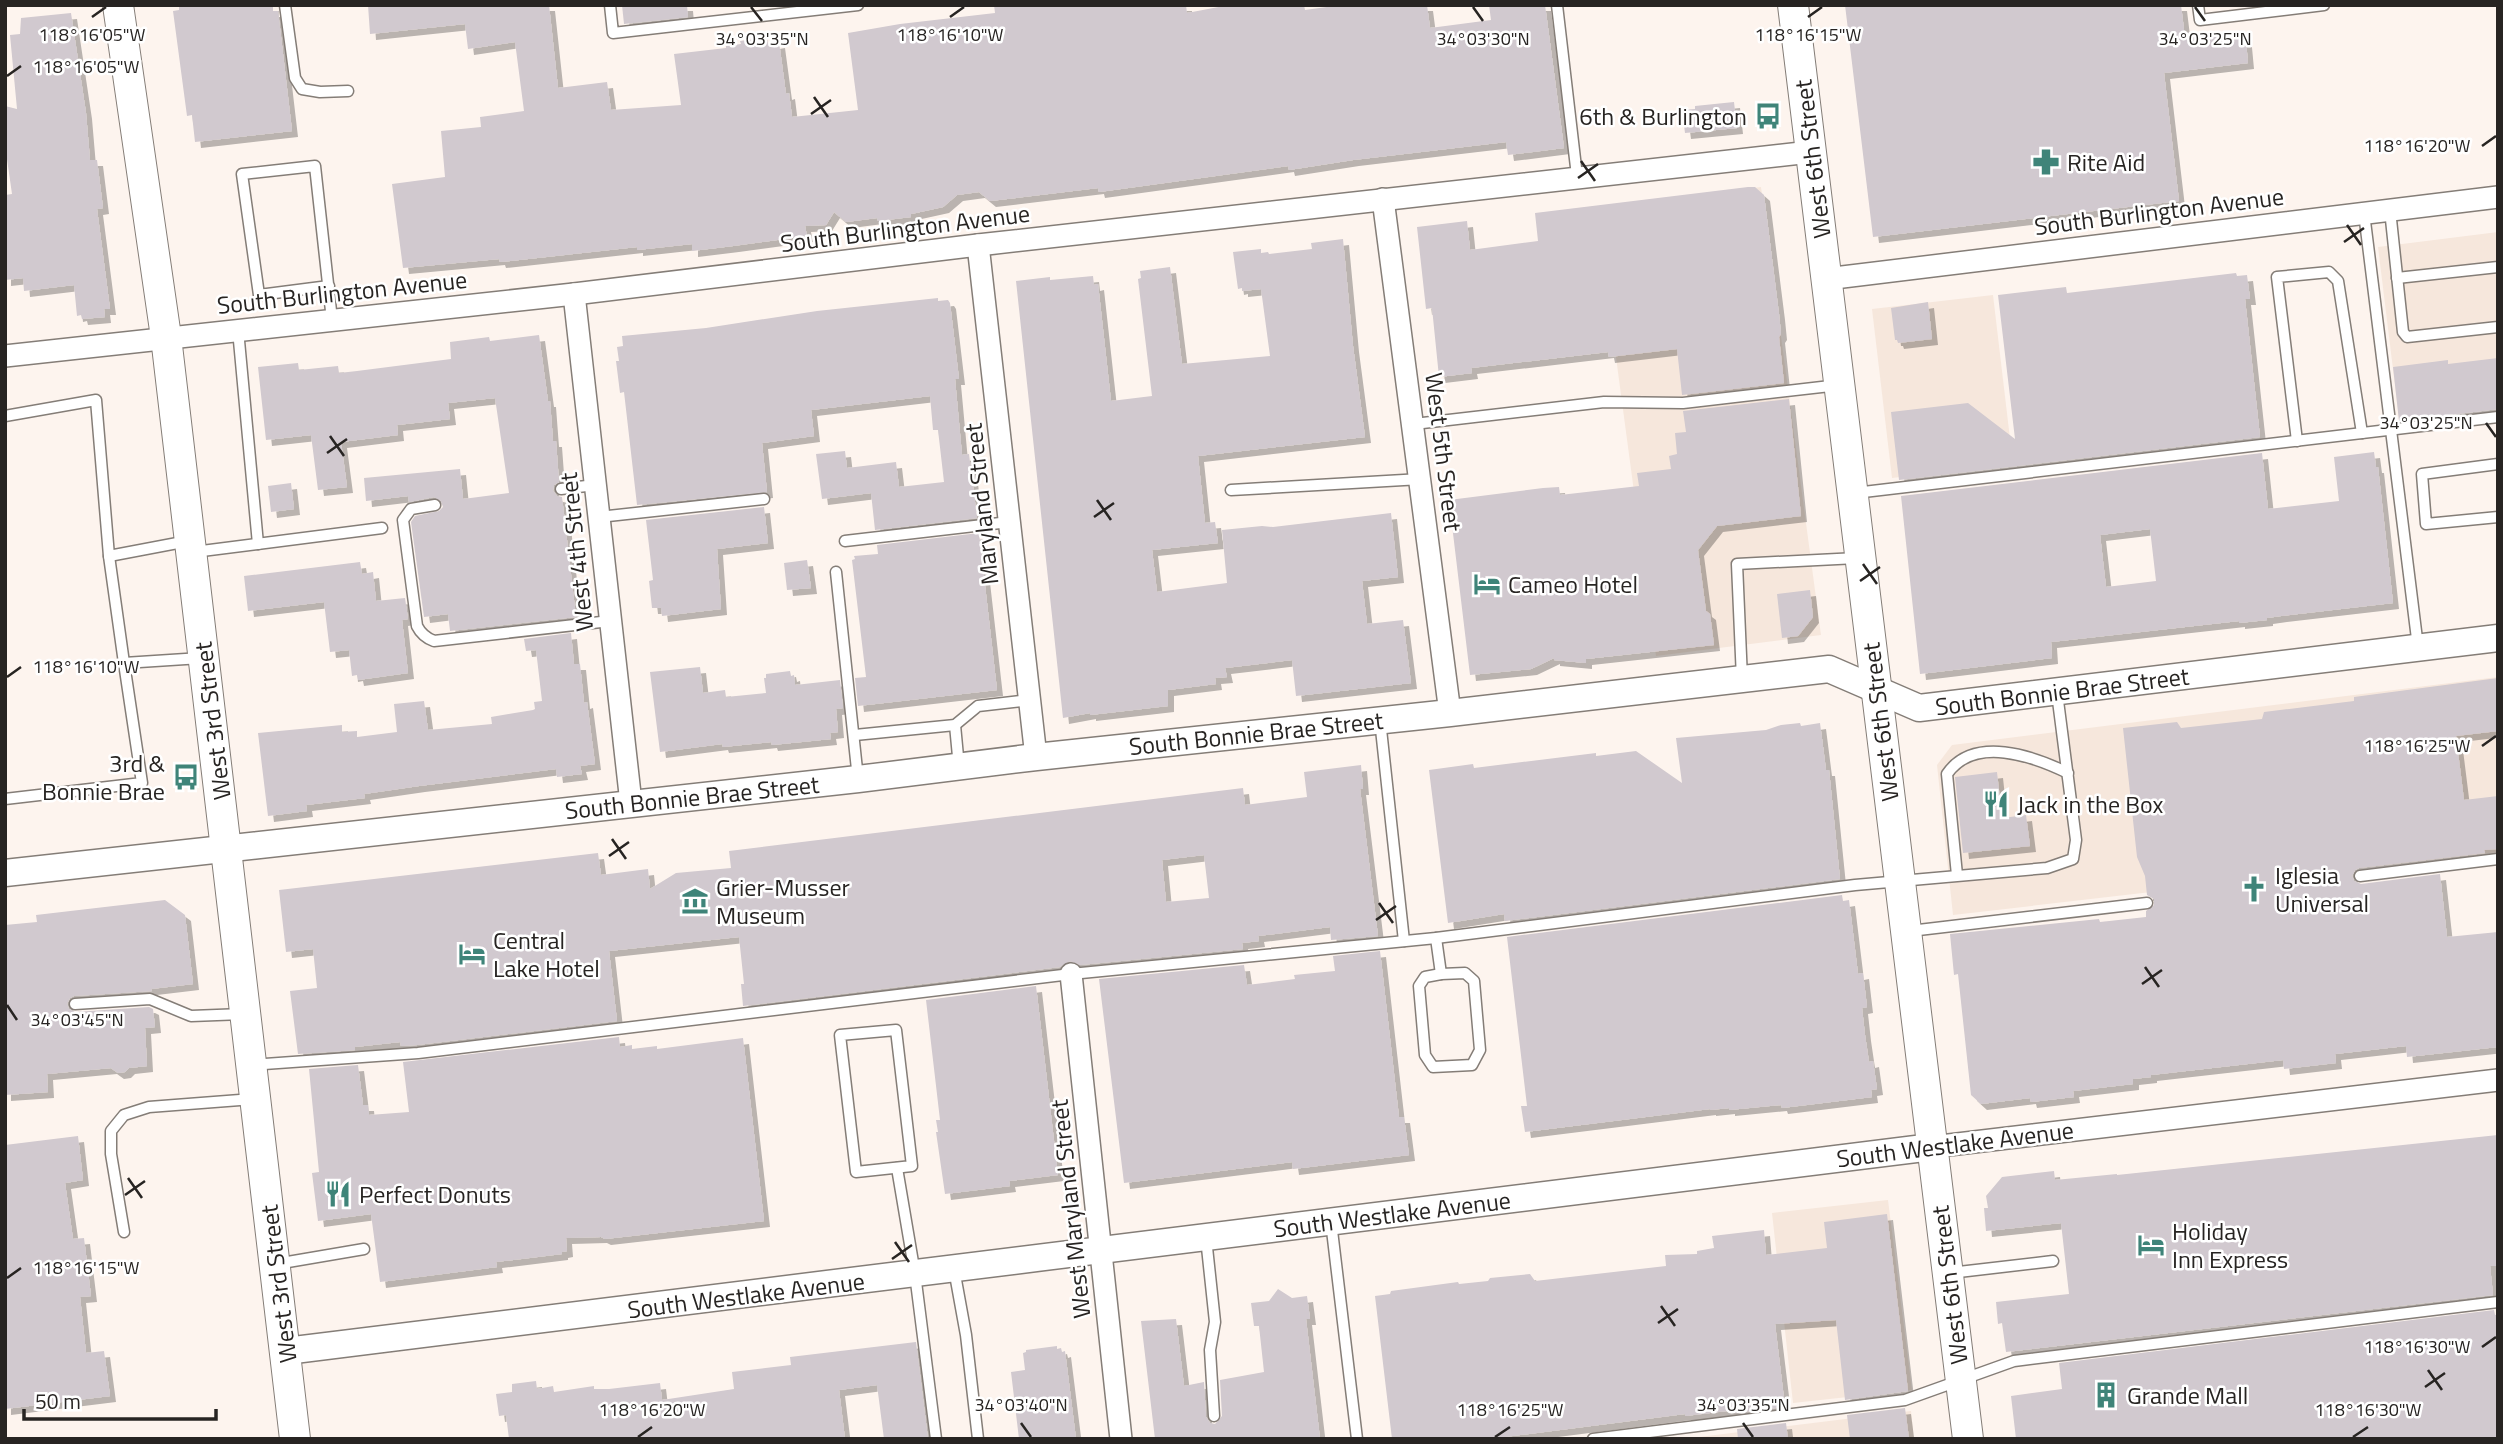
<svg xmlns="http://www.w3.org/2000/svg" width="2503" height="1444" viewBox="0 0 2503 1444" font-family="'Titillium Web',sans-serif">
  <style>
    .built { fill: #f6e7dc }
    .building { fill: #d1c9cf; fill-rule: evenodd; filter: url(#shadow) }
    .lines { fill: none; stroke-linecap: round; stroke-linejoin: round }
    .service-casing { stroke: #847d77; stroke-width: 13 }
    .minor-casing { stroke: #847d77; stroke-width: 24 }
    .tertiary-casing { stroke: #847d77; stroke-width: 29 }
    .secondary-casing { stroke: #847d77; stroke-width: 32 }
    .service { stroke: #fff; stroke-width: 10 }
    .minor { stroke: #fff; stroke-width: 21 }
    .tertiary { stroke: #fff; stroke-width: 26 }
    .secondary { stroke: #fff; stroke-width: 30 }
    .ticks { fill: none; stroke: #272422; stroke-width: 2.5 }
    .labels { text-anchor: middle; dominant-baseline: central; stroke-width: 5; stroke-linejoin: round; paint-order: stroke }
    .poi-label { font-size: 24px; fill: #272422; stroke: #fff; text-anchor: start }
    .street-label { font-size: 24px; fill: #272422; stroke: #fff }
    .ticks-label { font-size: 18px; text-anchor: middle; fill: #272422; stroke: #fff; stroke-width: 5; stroke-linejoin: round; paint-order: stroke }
  </style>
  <defs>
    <filter id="shadow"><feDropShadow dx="6" dy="6" stdDeviation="0" flood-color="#0004"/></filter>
  </defs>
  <rect width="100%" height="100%" fill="#fdf4ee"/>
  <g class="built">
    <polygon points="1761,187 1821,635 1656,656 1596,208"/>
    <polygon points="2498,232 2498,407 2399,418 2378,247"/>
    <polygon points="1993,295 2013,464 1892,478 1872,309"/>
    <polygon points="2498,677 2498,852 1953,915 1937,765 1952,745"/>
    <polygon points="1888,1200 1912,1390 1793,1403 1772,1213"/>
    <polygon points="1911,1411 1914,1439 1683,1439"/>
  </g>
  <g class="building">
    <polygon points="179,5 273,5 273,11 278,11 292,131 195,142 192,115 187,116 173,11 179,10"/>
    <polygon points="368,5 549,5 558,88 607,82 611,110 681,105 674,54 726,48 726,46 741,44 740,41 767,37 768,44 779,42 786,94 789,93 792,117 858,110 848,33 900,24 995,13 994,5 1186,5 1187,13 1229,5 1304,5 1305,10 1341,5 1427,5 1430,28 1491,20 1489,5 1545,5 1564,148 1508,155 1506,142 1353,160 1289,170 1288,166 1099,192 1098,188 990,201 979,192 957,195 943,207 911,214 911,217 878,221 877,218 846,222 834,212 826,225 805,226 807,236 733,246 692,251 692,244 637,250 637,247 500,262 499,259 403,268 392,184 445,177 441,131 481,127 480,117 524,111 515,42 468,49 465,24 370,34"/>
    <polygon points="622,5 687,5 688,17 624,24"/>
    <polygon points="1845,5 2181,5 2185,38 2245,31 2248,63 2164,73 2179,201 1873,237"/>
    <polygon points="71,13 86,113 90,160 97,160 103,208 97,209 110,309 104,309 105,317 82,319 81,315 77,316 74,285 24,291 23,278 5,280 5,195 12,194 5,145 5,106 17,109 10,35 20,34 21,18"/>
    <polygon points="1734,102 1737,128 1685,133 1682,110 1695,109 1695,106"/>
    <polygon points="1748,187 1755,187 1764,195 1779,314 1781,334 1779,337 1784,383 1682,395 1677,349 1609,357 1608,352 1471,368 1472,373 1439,377 1432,308 1426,309 1417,227 1467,221 1470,250 1538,241 1535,213"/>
    <polygon points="1343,239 1353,346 1365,437 1198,456 1205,523 1215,522 1218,543 1152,550 1157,592 1227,583 1222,530 1262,526 1273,527 1391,513 1398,577 1362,581 1367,624 1403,620 1411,683 1296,696 1292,660 1225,668 1227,677 1215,678 1216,684 1168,690 1168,706 1090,715 1090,713 1063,718 1016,281 1050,277 1050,280 1093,276 1094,285 1098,284 1111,401 1152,396 1138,279 1141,278 1140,271 1170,267 1182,364 1270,356 1261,289 1242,291 1242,288 1238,289 1233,252 1261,249 1261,253 1268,252 1269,254 1312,249 1311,243"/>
    <polygon points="2236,273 2237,276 2247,275 2250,299 2245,299 2260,437 1899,480 1891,412 1968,403 2015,439 1998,295 2066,287 2067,293"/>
    <polygon points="938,298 938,301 948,300 950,303 959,379 955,379 962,455 969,454 977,518 875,530 871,493 822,499 816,454 845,451 847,468 896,462 899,487 944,482 938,430 933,430 930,396 811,410 814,436 762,443 767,492 637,505 624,392 620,393 616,361 619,361 617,347 623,346 622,336 706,328 817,311"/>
    <polygon points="1928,302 1932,339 1898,343 1897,340 1895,340 1891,308"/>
    <polygon points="539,335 548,401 550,401 553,441 556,441 559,482 554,485 553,491 557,496 562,497 576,617 450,631 448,614 424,617 411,522 415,516 439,511 443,507 441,501 434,497 409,502 408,496 366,501 364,478 460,469 463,499 509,493 495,398 448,403 450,419 397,425 398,435 341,442 347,487 318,490 311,435 266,440 258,367 298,363 299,370 338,366 339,373 357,371 451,359 450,342 489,337 490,341"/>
    <polygon points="2498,358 2498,409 2399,421 2393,367 2448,360 2448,364"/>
    <polygon points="1789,399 1801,516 1717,526 1698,550 1706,611 1710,614 1714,645 1586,659 1586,663 1554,660 1554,658 1531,669 1470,675 1449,500 1543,488 1559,487 1560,495 1639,486 1637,473 1671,469 1669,456 1677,454 1675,433 1686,432 1683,411"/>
    <path d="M2374 452 2376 467H2378L2393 603 2281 616 2267 618V620L2239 623V621L2051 642 2052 658 1920 674 1901 496 2262 453 2268 509 2339 501 2334 457ZM2150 529 2156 581 2106 587 2100 535Z"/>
    <polygon points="291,483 294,509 271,512 268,486"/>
    <polygon points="764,507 768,543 717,549 721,609 662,616 661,608 652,608 649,581 653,580 646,520"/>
    <polygon points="979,533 997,690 858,706 855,678 866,677 852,560 855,559 854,556 878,554 877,545"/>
    <polygon points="807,560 811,588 787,590 784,563"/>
    <polygon points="360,562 362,574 373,572 376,601 405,598 408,619 402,620 408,673 358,680 357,675 352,676 349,650 330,652 324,602 248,611 244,576"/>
    <polygon points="1810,590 1813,617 1798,636 1782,638 1777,594"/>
    <polygon points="571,633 574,664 580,664 584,703 587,702 595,764 580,766 582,774 557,777 556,769 419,786 364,794 365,798 306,805 307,811 268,816 258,733 342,725 342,732 357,731 357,737 397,732 394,704 424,701 428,730 492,724 491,717 533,710 535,709 534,702 542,701 536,650 526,651 524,639"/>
    <polygon points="700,667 703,693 725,690 726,697 766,693 764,678 766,678 766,674 790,671 791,676 794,675 795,685 840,680 843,708 836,709 838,732 830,733 831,739 772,745 771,742 723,747 722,744 660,752 650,672"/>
    <polygon points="2498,678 2498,731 2456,736 2464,800 2498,796 2498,849 2484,850 2485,853 2359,868 2355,870 2352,876 2354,881 2361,884 2440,874 2447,937 2498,932 2498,1047 2407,1057 2406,1046 2335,1054 2336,1063 2284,1069 2283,1060 2151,1075 2151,1077 2133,1079 2133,1084 2073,1091 2074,1097 2031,1102 2030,1098 1981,1104 1971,1095 1958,974 1954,975 1950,934 2099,919 2100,922 2146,917 2146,911 2154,905 2154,899 2147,895 2145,876 2137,857 2123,728 2177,722 2181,728 2262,719 2264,712 2354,701 2354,697"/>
    <polygon points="1800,723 1801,726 1820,723 1826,770 1829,770 1840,879 1505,921 1504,914 1448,923 1429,770 1473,764 1474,768 1596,753 1596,756 1636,751 1682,783 1676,738 1766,730 1781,725"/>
    <path d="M1361 765 1363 789H1360L1378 936 1331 940 1330 927 1258 936 1259 941 1242 943 1243 949 1080 965 1070 961 1060 967 743 1006 741 984H744L739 937 609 951 617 1021 417 1045 401 1046 400 1042 355 1047V1050L298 1054 290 991 317 988 313 949 286 952 279 890 598 853 601 875 648 869 650 889 676 873 731 868 729 851 1243 788 1245 805 1307 797 1304 772ZM1204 855 1209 898 1166 902 1162 860Z"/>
    <polygon points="1997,772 2002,818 2026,815 2030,846 1963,853 1955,777"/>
    <polygon points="1842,895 1843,901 1849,900 1858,974 1863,973 1867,1007 1862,1008 1865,1035 1869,1062 1873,1061 1877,1089 1871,1090 1872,1097 1782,1108 1781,1105 1729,1110 1729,1108 1710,1110 1710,1109 1525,1132 1521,1106 1527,1106 1507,937"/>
    <polygon points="165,900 185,915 193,984 151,989 152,991 74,996 70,998 67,1004 69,1009 75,1012 149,1007 153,1009 155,1027 145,1028 147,1066 129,1068 125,1072 118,1073 111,1068 47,1074 48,1092 5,1095 5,925 37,922 36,915"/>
    <polygon points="1380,951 1399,1117 1404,1117 1409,1155 1293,1169 1292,1162 1124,1183 1099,979 1244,965 1247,985 1295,979 1294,975 1335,971 1333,956"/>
    <polygon points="1036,986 1058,1175 1009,1181 1010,1186 945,1194 936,1132 938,1132 936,1120 940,1120 926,1000"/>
    <polygon points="619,1037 620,1047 632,1045 632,1049 657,1046 657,1049 743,1038 764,1221 605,1239 601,1237 566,1238 567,1251 562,1252 562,1254 496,1262 497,1267 380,1282 371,1214 318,1221 312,1173 319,1172 309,1069 358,1065 363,1105 368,1105 369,1115 409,1112 403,1062"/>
    <polygon points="2498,1135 2498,1266 2490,1266 2493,1295 2006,1352 2002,1323 1998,1324 1996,1302 2069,1294 2061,1223 1986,1231 1984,1208 1988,1208 1986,1196 2002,1177 2054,1171 2055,1180 2117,1174 2117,1175"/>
    <polygon points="78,1136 83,1180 65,1183 73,1239 84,1238 91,1296 80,1297 86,1353 104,1351 110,1396 5,1409 5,1145"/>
    <polygon points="1887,1214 1908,1391 1845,1400 1836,1320 1775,1324 1785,1407 1735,1413 1735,1410 1685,1416 1685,1414 1489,1439 1392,1439 1375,1296 1390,1294 1391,1291 1458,1282 1459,1284 1488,1281 1490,1278 1530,1274 1535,1281 1666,1266 1665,1255 1697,1254 1697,1251 1714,1248 1712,1236 1764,1230 1766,1255 1827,1248 1824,1222"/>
    <polygon points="1278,1289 1292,1298 1307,1296 1310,1319 1306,1319 1320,1439 1155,1439 1141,1321 1176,1319 1184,1386 1204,1382 1206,1417 1210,1423 1215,1424 1222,1416 1220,1380 1264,1372 1259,1326 1254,1326 1251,1303 1269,1301"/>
    <polygon points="2494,1310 2495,1315 2498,1314 2498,1439 2016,1439 2011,1396 2062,1389 2059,1363"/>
    <polygon points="916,1342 928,1439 884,1439 877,1385 839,1390 845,1439 509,1439 506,1415 499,1416 496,1394 512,1392 512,1384 536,1381 537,1389 553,1386 554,1392 594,1386 594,1389 609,1389 660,1383 662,1400 734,1389 732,1372 791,1365 790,1357"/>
    <polygon points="1057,1346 1057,1349 1061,1348 1062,1352 1065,1351 1076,1439 1019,1439 1011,1372 1025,1370 1023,1353 1026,1352 1026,1350"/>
    <polygon points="1905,1408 1909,1439 1850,1439 1847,1415"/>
    <polygon points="1786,1423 1788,1439 1738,1439 1737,1429"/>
  </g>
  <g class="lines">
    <g class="service-casing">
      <g id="service">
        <polyline points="285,5 295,78 302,89 320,92 348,91"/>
        <polyline points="610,5 613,33 858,5"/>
        <polyline points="1557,5 1577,176"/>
        <polyline points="2198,5 2200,20 2324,5"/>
        <polyline points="2390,210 2403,332 2407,337 2498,327"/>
        <polyline points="2364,213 2418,647"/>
        <polyline points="2397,278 2498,267"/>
        <polyline points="329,286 259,295 242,174 315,166 332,320"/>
        <polyline points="238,330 258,544"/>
        <polyline points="5,416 96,400 109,556 188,541"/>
        <polyline points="1414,424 1604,402 1683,403 1839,385"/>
        <polyline points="2297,441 2277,277 2329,272 2338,281 2362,433"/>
        <polyline points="2498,464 2422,474 2426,524 2498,517"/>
        <polyline points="561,489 595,485"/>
        <polyline points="1231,490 1421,479"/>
        <polyline points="1855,493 2498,417"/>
        <path d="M435 505 411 509 403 520 417 626C421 634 426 638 434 641L610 621"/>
        <polyline points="599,517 764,499"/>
        <polyline points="845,541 1009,522"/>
        <polyline points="194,552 382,528"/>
        <polyline points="109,556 124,663"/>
        <polyline points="836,572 858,779"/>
        <polyline points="1742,679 1737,564 1857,558"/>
        <polyline points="1380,720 1404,941"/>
        <polyline points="955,725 959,767"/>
        <polyline points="855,735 955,725 978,706 1030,700"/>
        <polyline points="5,799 142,783 124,663 201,658"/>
        <path d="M1957 875 1947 774C1974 735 2033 756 2068 773"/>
        <polyline points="2360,876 2498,859"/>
        <polyline points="1910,931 2147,903"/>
        <polyline points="1436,938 1441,974"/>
        <polygon points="1465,973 1474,981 1480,1050 1472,1065 1433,1067 1425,1055 1419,986 1425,977 1441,974"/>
        <polyline points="75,1004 150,999 191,1016 243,1014"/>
        <polygon points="896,1030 912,1166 856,1172 840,1035"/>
        <polyline points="252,1065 418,1053 1071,974 1436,938 1855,885 2047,868 2073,859 2076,840 2057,693"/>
        <polyline points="897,1168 915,1274 936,1439"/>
        <polyline points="1331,1222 1357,1439"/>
        <polyline points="124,1232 111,1154 111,1131 124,1115 149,1107 253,1099"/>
        <polyline points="1206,1238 1215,1322 1210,1350 1214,1416"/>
        <polyline points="276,1264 364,1249"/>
        <polyline points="954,1269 966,1335 978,1439"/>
        <polyline points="1950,1273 2053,1261"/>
        <polyline points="1593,1439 1905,1400 2014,1361 2498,1302"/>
      </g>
    </g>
    <g class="minor-casing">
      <g id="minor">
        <polyline points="1383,199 1450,713"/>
        <polyline points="978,245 1036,757"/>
        <polyline points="1826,279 2498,197"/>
        <polyline points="574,294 631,803"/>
        <polyline points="5,356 574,294 978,245 1810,152"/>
        <polyline points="1071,974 1121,1439"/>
        <polyline points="1932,1147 2498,1080"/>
      </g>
    </g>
    <g class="tertiary-casing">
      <g id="tertiary">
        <polyline points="5,873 858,779 1036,757 1450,713 1829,669 1919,708 2498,638"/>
        <polyline points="286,1351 1932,1147"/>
      </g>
    </g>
    <g class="secondary-casing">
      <g id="secondary">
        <polyline points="118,5 166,337 295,1439"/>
        <polyline points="1793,5 1968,1439"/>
      </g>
    </g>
    <use href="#service" class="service"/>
    <use href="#minor" class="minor"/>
    <use href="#tertiary" class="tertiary"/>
    <use href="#secondary" class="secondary"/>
  </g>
  <path class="ticks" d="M751 7 762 21M1473 7 1483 21M2195 7 2205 21M92 17 106 7M950 17 964 7M1808 17 1822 7M7 76 21 66M814 97 828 117M811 114 831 100M2482 146 2496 136M1581 161 1595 181M1578 178 1598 164M2347 225 2361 245M2344 242 2364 228M2486 423 2496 437M330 436 344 456M327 453 347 439M1097 500 1111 520M1094 517 1114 503M1863 564 1877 584M1860 581 1880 567M7 677 21 667M2482 746 2496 736M612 839 626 859M609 856 629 842M1379 903 1393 923M1376 920 1396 906M2145 967 2159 987M2142 984 2162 970M7 1005 17 1020M128 1178 142 1198M125 1195 145 1181M895 1242 909 1262M892 1259 912 1245M7 1278 21 1268M1661 1306 1675 1326M1658 1323 1678 1309M2482 1347 2496 1337M2428 1370 2442 1390M2425 1387 2445 1373M1021 1423 1031 1437M1743 1423 1753 1437M638 1437 652 1427M1495 1437 1510 1427M2353 1437 2368 1427"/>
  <defs>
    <g id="bus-bare" transform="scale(2.1)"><path d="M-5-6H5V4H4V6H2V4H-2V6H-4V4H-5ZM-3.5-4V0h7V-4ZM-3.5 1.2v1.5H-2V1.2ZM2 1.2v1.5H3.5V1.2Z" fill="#3f8479" stroke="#fff" stroke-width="2.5" paint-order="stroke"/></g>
    <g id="pharmacy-bare" transform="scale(2.1)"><path d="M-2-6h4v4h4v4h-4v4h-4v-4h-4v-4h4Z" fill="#3f8479" stroke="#fff" stroke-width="2.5" paint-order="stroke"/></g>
    <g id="hotel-bare" transform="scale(2.1)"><path d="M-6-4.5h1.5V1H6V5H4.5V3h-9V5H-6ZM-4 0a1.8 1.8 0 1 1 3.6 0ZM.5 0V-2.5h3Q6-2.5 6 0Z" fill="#3f8479" stroke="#fff" stroke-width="2.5" paint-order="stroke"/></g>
    <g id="restaurant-bare" transform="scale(2.1)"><path d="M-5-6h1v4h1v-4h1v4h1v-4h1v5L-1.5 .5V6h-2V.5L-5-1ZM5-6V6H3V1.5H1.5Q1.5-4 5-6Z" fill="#3f8479" stroke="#fff" stroke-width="2.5" paint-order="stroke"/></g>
    <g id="church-bare" transform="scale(2.1)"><path d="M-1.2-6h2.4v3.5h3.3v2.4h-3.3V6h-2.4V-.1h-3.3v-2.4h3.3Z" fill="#3f8479" stroke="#fff" stroke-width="2.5" paint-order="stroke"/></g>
    <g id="museum-bare" transform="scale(2.1)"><path d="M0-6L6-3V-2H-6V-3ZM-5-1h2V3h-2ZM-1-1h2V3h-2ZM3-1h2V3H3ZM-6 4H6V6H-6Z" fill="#3f8479" stroke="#fff" stroke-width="2.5" paint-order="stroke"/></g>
    <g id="building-bare" transform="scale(2.1)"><path d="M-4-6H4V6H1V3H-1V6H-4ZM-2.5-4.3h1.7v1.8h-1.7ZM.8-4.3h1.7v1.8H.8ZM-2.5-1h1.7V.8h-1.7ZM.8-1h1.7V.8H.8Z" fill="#3f8479" stroke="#fff" stroke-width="2.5" paint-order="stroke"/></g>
  </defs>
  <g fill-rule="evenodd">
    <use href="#bus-bare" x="1768" y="116"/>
    <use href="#pharmacy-bare" x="2046" y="162"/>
    <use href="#hotel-bare" x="1487" y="584"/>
    <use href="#bus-bare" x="186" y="777"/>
    <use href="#restaurant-bare" x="1996" y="804"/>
    <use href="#church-bare" x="2254" y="889"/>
    <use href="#museum-bare" x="695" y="901"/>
    <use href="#hotel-bare" x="472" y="954"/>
    <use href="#restaurant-bare" x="338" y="1194"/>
    <use href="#hotel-bare" x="2151" y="1245"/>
    <use href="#building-bare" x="2106" y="1395"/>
  </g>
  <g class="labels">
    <g class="poi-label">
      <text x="1747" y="116" text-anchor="end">6th &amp; Burlington</text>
      <text x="2067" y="162">Rite Aid</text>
      <text x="1508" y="584">Cameo Hotel</text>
      <text x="165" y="763" text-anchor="end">3rd &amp;<tspan x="165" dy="28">Bonnie Brae</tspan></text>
      <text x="2017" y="804">Jack in the Box</text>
      <text x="2275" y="875">Iglesia<tspan x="2275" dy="28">Universal</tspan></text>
      <text x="716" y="887">Grier-Musser<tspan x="716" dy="28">Museum</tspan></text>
      <text x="493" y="940">Central<tspan x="493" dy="28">Lake Hotel</tspan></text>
      <text x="359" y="1194">Perfect Donuts</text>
      <text x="2172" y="1231">Holiday<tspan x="2172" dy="28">Inn Express</tspan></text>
      <text x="2127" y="1395">Grande Mall</text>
    </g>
    <g class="street-label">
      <text transform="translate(1812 159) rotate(-97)">West 6th Street</text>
      <text transform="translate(2159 211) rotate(-7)">South Burlington Avenue</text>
      <text transform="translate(905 228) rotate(-7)">South Burlington Avenue</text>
      <text transform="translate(342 292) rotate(-6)">South Burlington Avenue</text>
      <text transform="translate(1444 452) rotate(83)">West 5th Street</text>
      <text transform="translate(981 504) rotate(-96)">Maryland Street</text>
      <text transform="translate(576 552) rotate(-96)">West 4th Street</text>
      <text transform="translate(2062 691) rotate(-7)">South Bonnie Brae Street</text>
      <text transform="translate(212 721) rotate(-97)">West 3rd Street</text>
      <text transform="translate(1880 722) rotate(-97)">West 6th Street</text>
      <text transform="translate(1256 733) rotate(-6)">South Bonnie Brae Street</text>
      <text transform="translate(692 797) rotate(-6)">South Bonnie Brae Street</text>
      <text transform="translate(1955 1144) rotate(-7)">South Westlake Avenue</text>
      <text transform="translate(1070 1209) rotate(-96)">West Maryland Street</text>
      <text transform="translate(1392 1214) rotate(-7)">South Westlake Avenue</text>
      <text transform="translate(278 1284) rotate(-97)">West 3rd Street</text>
      <text transform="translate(1949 1285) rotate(-97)">West 6th Street</text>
      <text transform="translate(746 1295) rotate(-7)">South Westlake Avenue</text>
    </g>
  </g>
  <g class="ticks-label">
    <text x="92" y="41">118°16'05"W</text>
    <text x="950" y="41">118°16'10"W</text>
    <text x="1808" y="41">118°16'15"W</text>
    <text x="762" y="45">34°03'35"N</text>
    <text x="1483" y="45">34°03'30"N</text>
    <text x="2205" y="45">34°03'25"N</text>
    <text x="86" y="73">118°16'05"W</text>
    <text x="2417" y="152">118°16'20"W</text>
    <text x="2426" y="429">34°03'25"N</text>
    <text x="86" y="673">118°16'10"W</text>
    <text x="2417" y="752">118°16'25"W</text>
    <text x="77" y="1026">34°03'45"N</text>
    <text x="86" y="1274">118°16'15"W</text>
    <text x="2417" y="1353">118°16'30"W</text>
    <text x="1021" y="1411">34°03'40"N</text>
    <text x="1743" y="1411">34°03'35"N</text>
    <text x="652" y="1416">118°16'20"W</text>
    <text x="1510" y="1416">118°16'25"W</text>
    <text x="2368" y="1416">118°16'30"W</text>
  </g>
  <rect width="2503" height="1444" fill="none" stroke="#272422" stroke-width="14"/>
  <path d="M24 1409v10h192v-10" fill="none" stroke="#272422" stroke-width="3.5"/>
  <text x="35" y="1409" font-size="21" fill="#272422" stroke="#ffffff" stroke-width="5" paint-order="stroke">50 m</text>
</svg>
